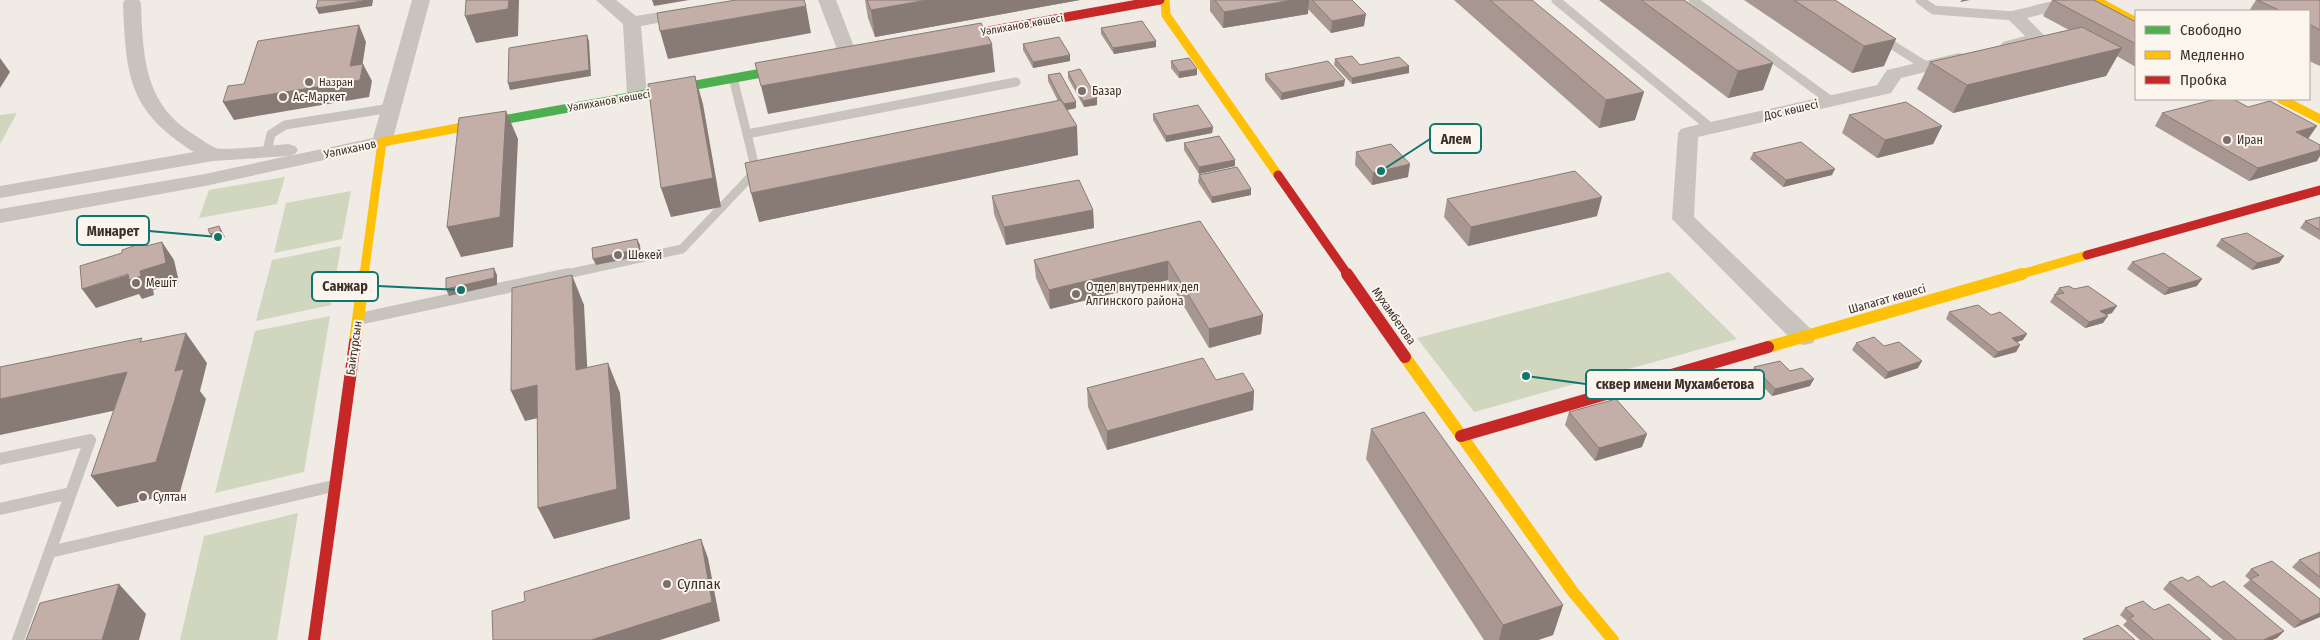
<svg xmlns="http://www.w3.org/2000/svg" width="2320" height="640" viewBox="0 0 2320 640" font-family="'Fira Sans Condensed',sans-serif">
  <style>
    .green { fill: #d1d6bf }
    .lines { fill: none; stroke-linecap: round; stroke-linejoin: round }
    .lane-far1 { stroke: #c9c3be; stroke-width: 9 }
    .lane { stroke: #c9c3be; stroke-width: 12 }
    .street { fill: #c9c3be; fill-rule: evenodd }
    .fast { stroke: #4caf50; stroke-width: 9 }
    .slow-far1 { stroke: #ffc107; stroke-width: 9 }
    .slow { stroke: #ffc107; stroke-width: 12 }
    .jam-far1 { stroke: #c62828; stroke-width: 9 }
    .jam { stroke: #c62828; stroke-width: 12 }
    .wall { fill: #a89690 }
    .shaded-wall { fill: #887a75 }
    .building { fill: #c3afa7; stroke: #887a75 }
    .poi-dot { fill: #7a716c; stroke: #fbf5ee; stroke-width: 2 }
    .labels { text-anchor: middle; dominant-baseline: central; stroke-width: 4; stroke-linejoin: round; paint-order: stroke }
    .far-street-label { font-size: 11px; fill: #3b302b; stroke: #fbf5ee }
    .far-poi-label { font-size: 11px; fill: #3b302b; stroke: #fbf5ee; text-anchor: start }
    .poi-label { font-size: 12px; fill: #3b302b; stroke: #fbf5ee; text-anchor: start }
    .street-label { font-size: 12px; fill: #3b302b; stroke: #fbf5ee }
    .near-poi-label { font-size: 15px; fill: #3b302b; stroke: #fbf5ee; text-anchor: start }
    .leader { fill: none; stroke: #0f766e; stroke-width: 2 }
    .callout-dot { fill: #0f766e; stroke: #fbf5ee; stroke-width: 2 }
    .callout { fill: #fbf5ee; stroke: #0f766e; stroke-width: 2 }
    .callout-label { font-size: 14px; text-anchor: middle; font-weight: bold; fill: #3b302b }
  </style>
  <rect width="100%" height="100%" fill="#f0ebe5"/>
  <g class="green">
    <polygon points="17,113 0,144 0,115"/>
    <polygon points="285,177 277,204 199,218 209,190"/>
    <polygon points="351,191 342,239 274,253 286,203"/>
    <polygon points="341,246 331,305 256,321 272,260"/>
    <polygon points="1669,272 1737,339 1474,412 1417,338"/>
    <polygon points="330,316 304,472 215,493 255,331"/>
    <polygon points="298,513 277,640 180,640 204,536"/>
  </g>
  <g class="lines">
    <g class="lane-far1">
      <polyline points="1556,0 1711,128"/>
      <polyline points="1693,0 1831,101"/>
      <polyline points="1920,0 1934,10 2014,16"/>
      <polyline points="1881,38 1926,66"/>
      <polyline points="733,78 747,134 1016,82"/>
      <polyline points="267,151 271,134 285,125 391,108"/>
      <polyline points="562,275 682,249 756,171 747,134"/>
    </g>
    <g class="lane">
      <polyline points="359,319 568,274"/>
      <polyline points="0,459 90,440 71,493"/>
      <polyline points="0,509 71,493 18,640"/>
      <polyline points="50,552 333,486"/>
    </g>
    <g class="street">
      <path d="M125 0H139L141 3C143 56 144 103 193 134 200 138 208 145 216 148 224 151 276 145 288 144L295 146 298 150 295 154 289 156 373 138 412 0H430L392 142 389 146 205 186 0 223V209L205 174 288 156 213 161 0 198V186L194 152C128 111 126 76 123 3Z"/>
      <polygon points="596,0 616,0 636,16 690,7 696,8 699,12 696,16 690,17 641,26 647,96 644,100 637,102 630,100 627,96 623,24"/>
      <polygon points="818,0 836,0 858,57 855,61 843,61 840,57"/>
      <polygon points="2057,0 2086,0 2083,4 2027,18 2047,38 2044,42 2009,51 2003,50 2000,46 2003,42 2025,36 2005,16 2008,12"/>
      <polygon points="1959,53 1965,54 1968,58 1965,62 1901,78 1891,93 1698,137 1694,217 1813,331 1816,337 1813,343 1804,345 1795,343 1672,219 1678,133 1681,129 1688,127 1877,85 1887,70"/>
    </g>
    <polyline class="fast" points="458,128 795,67"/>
    <g class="slow-far1">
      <polyline points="1165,0 1166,15 1278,175"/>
      <polyline points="2095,0 2136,22"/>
      <polyline points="2281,99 2320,119"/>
      <polyline points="364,275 382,142 458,128"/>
      <polyline points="2018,275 2087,255"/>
    </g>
    <g class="slow">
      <polyline points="355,342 364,274"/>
      <polyline points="1768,347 2022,274"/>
      <polyline points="1405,357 1573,592 1613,640"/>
    </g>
    <g class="jam-far1">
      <polyline points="950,38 1160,0"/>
      <polyline points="1278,175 1348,275"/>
      <polyline points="2087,255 2320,190"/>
    </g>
    <g class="jam">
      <polyline points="1347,274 1405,357"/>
      <polyline points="1461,436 1768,347"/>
      <polyline points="314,640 355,342"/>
    </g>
  </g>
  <g class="wall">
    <polygon points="865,0 1080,0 875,37 868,18"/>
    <polygon points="1210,0 1352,0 1364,26 1331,33 1308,9 1308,14 1223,28 1210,11"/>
    <polygon points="1454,0 1532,0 1635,120 1599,128"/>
    <polygon points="1599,0 1684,0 1773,63 1763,90 1728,98"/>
    <polygon points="1744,0 1835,0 1884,66 1852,73"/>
    <polygon points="2052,0 2094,0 2136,22 2136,65 2134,66 2117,56 2106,76 1953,113 1917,89 1930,62 2069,30 2043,16"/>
    <polygon points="2256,0 2320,0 2320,66 2309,61 2309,11 2249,11"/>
    <polygon points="1101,28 1156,47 1114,54 1101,34"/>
    <polygon points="1023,44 1070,61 1033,68 1023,50"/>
    <polygon points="1335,59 1360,65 1409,73 1352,84 1334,65"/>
    <polygon points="1171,61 1197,69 1197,75 1179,78 1171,68"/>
    <polygon points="1068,72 1097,105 1084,107 1068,78"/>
    <polygon points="1265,74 1344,86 1281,100 1265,80"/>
    <polygon points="1048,75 1076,108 1067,110 1078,155 759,222 1058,101 1048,81"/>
    <polygon points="2162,113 2308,139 2317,161 2249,181 2155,126"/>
    <polygon points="1153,114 1213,127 1212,133 1166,142 1153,120"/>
    <polygon points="1849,115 1942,126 1933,144 1877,158 1842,133"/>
    <polygon points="1184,143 1235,166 1199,174 1184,150"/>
    <polygon points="1356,152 1408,177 1372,185 1355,165"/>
    <polygon points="1753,153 1832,175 1783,187 1750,159"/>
    <polygon points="1199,175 1251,189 1251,195 1212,203 1198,182"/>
    <polygon points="992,196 1093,210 1094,228 1006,245 994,214"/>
    <polygon points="1447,199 1597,216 1468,246 1444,217"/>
    <polygon points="2320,217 2320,240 2300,228 2305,221"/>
    <polygon points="1200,221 1263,315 1261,334 1209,348 1168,280 1050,309 1036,278 1034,260"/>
    <polygon points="2221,239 2284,256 2279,263 2252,270 2216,246"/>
    <polygon points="2132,262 2197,286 2164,295 2127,269"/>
    <polygon points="2059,288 2074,289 2112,313 2106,315 2103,323 2085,328 2050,302"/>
    <polygon points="1949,312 2023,340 2017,342 2020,345 2016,352 1994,358 1946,319"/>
    <polygon points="1856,343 1884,346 1918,368 1885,379 1852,350"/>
    <polygon points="1754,367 1810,386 1772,396 1751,374"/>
    <polygon points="1216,380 1254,391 1253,410 1107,450 1088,407 1087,388"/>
    <polygon points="1569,412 1642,447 1595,461 1565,425"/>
    <polygon points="1371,429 1563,605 1553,635 1538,640 1484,640 1366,459"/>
    <polygon points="2320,552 2320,589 2292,567 2299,560"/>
    <polygon points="2251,569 2320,599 2320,617 2294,628 2243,586 2250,580 2245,576"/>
    <polygon points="2188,581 2211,587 2284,631 2277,638 2272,640 2223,640 2163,589 2169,582"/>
    <polygon points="2125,608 2154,610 2211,640 2140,640 2123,625 2127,621 2120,615"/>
  </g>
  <g class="shaded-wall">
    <polygon points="369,0 373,0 372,6 319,14 316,8"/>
    <polygon points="509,0 519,0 518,36 476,43 465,16"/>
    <polygon points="652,0 689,0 654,6"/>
    <polygon points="927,0 1080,0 875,37 871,10"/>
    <polygon points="1293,0 1309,0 1308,14 1223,28 1224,12"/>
    <polygon points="1962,0 1970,0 1960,2"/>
    <polygon points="806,6 811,33 668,59 660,31"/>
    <polygon points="1366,14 1364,26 1331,33 1332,21"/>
    <polygon points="359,25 366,42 360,80 363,64 372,81 369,97 234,120 223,102 350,66"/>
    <polygon points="587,35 589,41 591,76 510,90 508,83"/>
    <polygon points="1896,39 1884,66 1852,73 1864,46"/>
    <polygon points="1156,41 1156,47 1114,54 1113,48"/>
    <polygon points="992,44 995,72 768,114 761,86"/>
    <polygon points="2122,48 2106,76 1953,113 1967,85"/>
    <polygon points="1070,55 1070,61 1033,68 1033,62"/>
    <polygon points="0,58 10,72 0,88"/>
    <polygon points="1773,63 1763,90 1728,98 1738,71"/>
    <polygon points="1409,66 1409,73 1352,84 1352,78"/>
    <polygon points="1197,69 1197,75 1179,78 1179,72"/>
    <polygon points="695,76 703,104 721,207 671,217 661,188"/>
    <polygon points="1345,80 1344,86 1281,100 1282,93"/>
    <polygon points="1644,92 1635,120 1599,128 1606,100"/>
    <polygon points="1097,98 1097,105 1084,107 1083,101"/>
    <polygon points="1076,102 1076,108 1063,111 1063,104"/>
    <polygon points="506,111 518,139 513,247 461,257 447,227"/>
    <polygon points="1077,126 1078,155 759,222 751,193"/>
    <polygon points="1942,126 1933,144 1877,158 1885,140"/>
    <polygon points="2317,126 2308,139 2296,132"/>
    <polygon points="1213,127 1212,133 1166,142 1166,136"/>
    <polygon points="2320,150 2320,156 2317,161 2249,181 2258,168"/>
    <polygon points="1235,160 1235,166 1199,174 1199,167"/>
    <polygon points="1410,164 1408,177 1372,185 1373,173"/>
    <polygon points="1835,169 1832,175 1783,187 1786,180"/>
    <polygon points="1251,189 1251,195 1212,203 1212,197"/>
    <polygon points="1602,197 1597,216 1468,246 1471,227"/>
    <polygon points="1093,210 1094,228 1006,245 1004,227"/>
    <polygon points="219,226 225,237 214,241 210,234"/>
    <polygon points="637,239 640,245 641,256 596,265 593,259"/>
    <polygon points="162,242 174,260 179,282 153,290 154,295 142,299 139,294 96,308 82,289 140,271"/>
    <polygon points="2284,256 2279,263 2252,270 2257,263"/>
    <polygon points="1168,261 1168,280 1050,309 1049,290"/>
    <polygon points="494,268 497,275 497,285 449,296 446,289"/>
    <polygon points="572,275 584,305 589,401 576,370"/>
    <polygon points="2202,279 2197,286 2164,295 2169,288"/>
    <polygon points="2117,306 2112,313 2096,318 2100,311"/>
    <polygon points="1263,315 1261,334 1209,348 1209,329"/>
    <polygon points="2108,316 2103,323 2085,328 2089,322"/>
    <polygon points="186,333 207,363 200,391 206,399 180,492 117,507 91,476 175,371"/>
    <polygon points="2027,334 2023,340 2008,345 2012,338"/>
    <polygon points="2020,345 2016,352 1994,358 1998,352"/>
    <polygon points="1922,361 1918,368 1885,379 1888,372"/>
    <polygon points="608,363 620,393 630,519 554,539 538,508"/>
    <polygon points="127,372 150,403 0,435 0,399"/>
    <polygon points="1814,379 1810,386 1772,396 1775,389"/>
    <polygon points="537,385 551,415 525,421 511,391"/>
    <polygon points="1254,391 1253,410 1107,450 1107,431"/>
    <polygon points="1647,434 1642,447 1595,461 1599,448"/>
    <polygon points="701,539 708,558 720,621 660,640 591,640"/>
    <polygon points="119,584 146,614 139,640 102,640"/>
    <polygon points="1563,605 1553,635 1538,640 1499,640 1503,625"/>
    <polygon points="2320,613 2320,617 2294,628 2301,621"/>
    <polygon points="2284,631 2277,638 2272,640 2263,640"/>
  </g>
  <g class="building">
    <polygon points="318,0 369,0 316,8"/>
    <polygon points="466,0 509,0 508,9 465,16"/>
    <polygon points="736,0 804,0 806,6 660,31 657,13"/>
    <polygon points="867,0 927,0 871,10"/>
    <polygon points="1215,0 1293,0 1224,12"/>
    <polygon points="1312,0 1352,0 1366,14 1332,21"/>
    <polygon points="1490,0 1532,0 1644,92 1606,100"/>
    <polygon points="1641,0 1684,0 1773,63 1738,71"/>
    <polygon points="1794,0 1835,0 1896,39 1864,46"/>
    <polygon points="2053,0 2094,0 2136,22 2136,44"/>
    <polygon points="2257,0 2320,0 2320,30 2309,24 2309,11 2281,11"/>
    <polygon points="1142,21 1156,41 1113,48 1101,28"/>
    <polygon points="981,23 992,44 761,86 755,63"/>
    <polygon points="359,25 350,66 363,64 360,80 223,102 228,86 244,84 258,41"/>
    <polygon points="2082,27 2122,48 1967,85 1930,62"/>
    <polygon points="587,35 589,70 508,83 509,48"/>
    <polygon points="1059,37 1070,55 1033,62 1023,44"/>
    <polygon points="1352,56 1360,65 1399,57 1409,66 1352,78 1335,59"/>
    <polygon points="1189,58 1197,69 1179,72 1171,61"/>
    <polygon points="1328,61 1345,80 1282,93 1265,74"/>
    <polygon points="1080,69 1097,98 1083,101 1068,72"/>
    <polygon points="1060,73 1076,102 1064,104 1061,100 1048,75"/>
    <polygon points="695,76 713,178 661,188 648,84"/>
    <polygon points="2216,99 2233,99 2248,107 2270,101 2317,126 2296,132 2320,145 2320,150 2258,168 2162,113"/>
    <polygon points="1061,100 1077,126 751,193 745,163"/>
    <polygon points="1906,102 1942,126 1885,140 1849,115"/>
    <polygon points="1198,105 1213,127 1166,136 1153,114"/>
    <polygon points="506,111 500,217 447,227 459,118"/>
    <polygon points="1219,136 1235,160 1199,167 1184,143"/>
    <polygon points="1801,142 1835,169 1786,180 1753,153"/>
    <polygon points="1391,144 1410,164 1373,173 1356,152"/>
    <polygon points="1237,167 1251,189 1212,197 1199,175"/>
    <polygon points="1575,171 1602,197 1471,227 1447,199"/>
    <polygon points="1079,180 1093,210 1004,227 992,196"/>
    <polygon points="2320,217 2320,230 2305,221"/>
    <polygon points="1200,221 1263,315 1209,329 1168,261 1049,290 1034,260"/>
    <polygon points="219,226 221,231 210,234 208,229"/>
    <polygon points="2247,233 2284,256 2257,263 2221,239"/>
    <polygon points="637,239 639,249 593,259 592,248"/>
    <polygon points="145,242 146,246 162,242 166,263 140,271 141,276 129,280 128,274 82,289 80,266 122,253 122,250"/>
    <polygon points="2164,253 2202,279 2169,288 2132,262"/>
    <polygon points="494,268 494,278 446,289 446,278"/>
    <polygon points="572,275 576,370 608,363 617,489 538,508 537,385 511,391 512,288"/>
    <polygon points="2069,286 2074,289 2088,286 2117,306 2100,311 2108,316 2089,322 2054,295 2064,293 2059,288"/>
    <polygon points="1978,305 1991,315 2000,312 2027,334 2012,338 2020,345 1998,352 1949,312"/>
    <polygon points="186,333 175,371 184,369 156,462 91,476 127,372 0,399 0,367 142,338 140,342"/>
    <polygon points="1874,337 1884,346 1899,342 1922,361 1888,372 1856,343"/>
    <polygon points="1203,358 1216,380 1243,373 1254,391 1107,431 1087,388"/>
    <polygon points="1780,361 1790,371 1802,368 1814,379 1775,389 1754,367"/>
    <polygon points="1616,399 1647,434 1599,448 1569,412"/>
    <polygon points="1424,412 1563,605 1503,625 1371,429"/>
    <polygon points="701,539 712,602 591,640 493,640 492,611 525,601 524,592"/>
    <polygon points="2320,552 2320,577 2299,560"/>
    <polygon points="2272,561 2320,599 2320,613 2301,621 2250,579 2259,575 2251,569"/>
    <polygon points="2198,576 2211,587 2224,581 2284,631 2263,640 2237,640 2169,582 2182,577 2188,581"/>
    <polygon points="119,584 102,640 26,640 40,603"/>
    <polygon points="2143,601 2154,610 2169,604 2211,640 2154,640 2129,618 2134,616 2125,608"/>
    <polygon points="2118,625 2135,640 2084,640 2083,639"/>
  </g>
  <g class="poi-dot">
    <circle cx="309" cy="82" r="5"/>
    <circle cx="1082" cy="91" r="5"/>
    <circle cx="283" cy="97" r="5"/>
    <circle cx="2227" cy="140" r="5"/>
    <circle cx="618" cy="255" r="5"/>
    <circle cx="136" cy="283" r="5"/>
    <circle cx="1076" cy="294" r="5"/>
    <circle cx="143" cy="497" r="5"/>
    <circle cx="667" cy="584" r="5"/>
  </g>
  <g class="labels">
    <g class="far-street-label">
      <text transform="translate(1022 25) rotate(-10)">Уәлиханов көшесі</text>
      <text transform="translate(609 101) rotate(-10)">Уәлиханов көшесі</text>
    </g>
    <g class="far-poi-label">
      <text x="319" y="82">Назран</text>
    </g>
    <g class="poi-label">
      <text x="1092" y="91">Базар</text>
      <text x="293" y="97">Ас-Маркет</text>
      <text x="2237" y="140">Иран</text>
      <text x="628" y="255">Шөкей</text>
      <text x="146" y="283">Мешіт</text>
      <text x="1086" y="287">Отдел внутренних дел<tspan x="1086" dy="14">Алгинского района</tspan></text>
      <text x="153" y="497">Султан</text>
    </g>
    <g class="street-label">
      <text transform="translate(1791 110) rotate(-13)">Дос көшесі</text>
      <text transform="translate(350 149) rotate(-12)">Уәлиханов</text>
      <text transform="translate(1887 299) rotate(-16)">Шапагат көшесі</text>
      <text transform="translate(1394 316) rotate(55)">Мухамбетова</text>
      <text transform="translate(354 348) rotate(-82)">Байтұрсын</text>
    </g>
    <g class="near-poi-label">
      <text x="677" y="584">Сулпак</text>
    </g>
  </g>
  <path class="leader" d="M1381 171L1430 139M218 237L149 231M461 290L378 286M1526 376L1586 384"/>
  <g class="callout-dot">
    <circle cx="1381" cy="171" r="5"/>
    <circle cx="218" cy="237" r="5"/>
    <circle cx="461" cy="290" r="5"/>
    <circle cx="1526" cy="376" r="5"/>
  </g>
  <g class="callout">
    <rect x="1430" y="124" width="51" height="29" rx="5"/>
    <rect x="77" y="216" width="72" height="29" rx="5"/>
    <rect x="312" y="272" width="66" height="29" rx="5"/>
    <rect x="1586" y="370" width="178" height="29" rx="5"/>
  </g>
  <g class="callout-label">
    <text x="1456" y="144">Алем</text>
    <text x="113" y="236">Минарет</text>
    <text x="345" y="291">Санжар</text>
    <text x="1675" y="389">сквер имени Мухамбетова</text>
  </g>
  <rect x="2135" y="10" width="175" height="90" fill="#fbf5ee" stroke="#aea6a0"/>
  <rect x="2145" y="26" width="25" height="8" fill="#4caf50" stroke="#aea6a0"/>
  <text x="2180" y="35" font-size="15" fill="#3b302b">Свободно</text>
  <rect x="2145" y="51" width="25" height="8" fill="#ffc107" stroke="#aea6a0"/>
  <text x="2180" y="60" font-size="15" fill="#3b302b">Медленно</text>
  <rect x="2145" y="76" width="25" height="8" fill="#c62828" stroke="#aea6a0"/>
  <text x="2180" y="85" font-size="15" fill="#3b302b">Пробка</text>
</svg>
